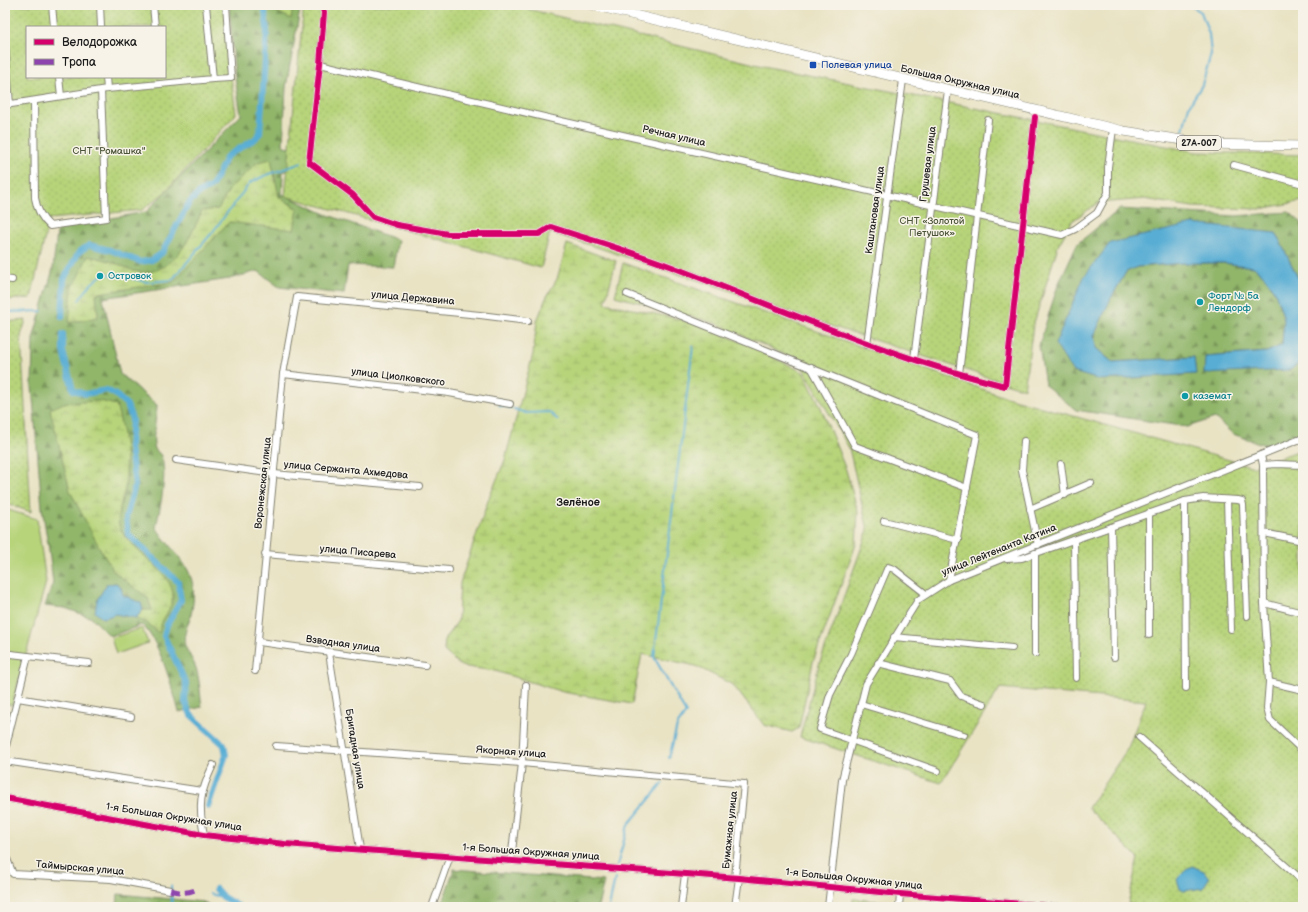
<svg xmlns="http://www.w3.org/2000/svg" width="1308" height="912" viewBox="0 0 1308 912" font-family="'Balsamiq Sans',sans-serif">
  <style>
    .grass { fill: #b7d47a; stroke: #6a784b }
    .forest { fill: url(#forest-firs); stroke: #566943 }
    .wetland { fill: url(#wetland-marsh); stroke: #6a784b }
    .park { fill: url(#park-dots); stroke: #6a784b; fill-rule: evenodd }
    .water { fill: #58add4; stroke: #3a6478 }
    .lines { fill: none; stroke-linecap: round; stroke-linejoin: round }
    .stream { stroke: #58add4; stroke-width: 2 }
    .canal { stroke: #58add4; stroke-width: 6 }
    .minor-casing { stroke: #828070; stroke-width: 8 }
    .highway-casing { stroke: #828070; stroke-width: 10 }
    .minor { stroke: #fff; stroke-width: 6 }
    .highway { stroke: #fff; stroke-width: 9 }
    .quiet { stroke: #8e44ad; stroke-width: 5; stroke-dasharray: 10 5; stroke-linecap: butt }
    .cycleway-casing { stroke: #f7f3e8; stroke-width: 8 }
    .cycleway { stroke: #d6006c; stroke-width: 6 }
    .transit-dot { fill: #1a4fb4; stroke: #f7f3e8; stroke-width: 1.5 }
    .culture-dot { fill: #0f9aa8; stroke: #f7f3e8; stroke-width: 1.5 }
    .labels { text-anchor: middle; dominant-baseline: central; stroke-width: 3; stroke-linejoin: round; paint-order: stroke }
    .shield { fill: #f7f3e8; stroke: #5e5c59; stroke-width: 1 }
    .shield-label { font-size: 9px; font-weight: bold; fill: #1c1c1c }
    .transit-label { font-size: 10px; fill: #164399; stroke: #f7f3e8; text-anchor: start }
    .street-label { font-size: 10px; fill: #1c1c1c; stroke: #f7f3e8 }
    .park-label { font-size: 10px; fill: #4a5338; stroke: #f7f3e8 }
    .culture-label { font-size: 10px; fill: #0d838f; stroke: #f7f3e8; text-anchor: start }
    .neighbourhood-label { font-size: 11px; font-weight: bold; fill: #1c1c1c; stroke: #f7f3e8 }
  </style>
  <defs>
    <pattern id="forest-firs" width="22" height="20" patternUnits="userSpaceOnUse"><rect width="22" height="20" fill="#91b66a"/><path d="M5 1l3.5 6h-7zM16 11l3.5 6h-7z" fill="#769356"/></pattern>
    <pattern id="wetland-marsh" width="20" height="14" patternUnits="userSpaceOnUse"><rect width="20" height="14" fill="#b7d47a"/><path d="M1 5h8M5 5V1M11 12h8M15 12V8" fill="none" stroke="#9db569"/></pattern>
    <pattern id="park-dots" width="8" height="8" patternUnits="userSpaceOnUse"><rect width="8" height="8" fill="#b7d47a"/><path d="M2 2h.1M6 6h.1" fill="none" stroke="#9db569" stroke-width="1.8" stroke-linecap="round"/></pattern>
  </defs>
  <rect width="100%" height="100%" fill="#f7f3e8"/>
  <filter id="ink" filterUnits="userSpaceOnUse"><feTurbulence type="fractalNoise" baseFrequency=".025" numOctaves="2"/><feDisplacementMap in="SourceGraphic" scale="8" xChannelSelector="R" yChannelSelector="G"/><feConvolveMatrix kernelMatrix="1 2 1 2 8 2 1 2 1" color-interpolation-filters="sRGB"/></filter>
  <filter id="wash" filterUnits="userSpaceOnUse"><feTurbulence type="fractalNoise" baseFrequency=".012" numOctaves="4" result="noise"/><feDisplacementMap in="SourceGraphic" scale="16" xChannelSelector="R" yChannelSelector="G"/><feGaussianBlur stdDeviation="0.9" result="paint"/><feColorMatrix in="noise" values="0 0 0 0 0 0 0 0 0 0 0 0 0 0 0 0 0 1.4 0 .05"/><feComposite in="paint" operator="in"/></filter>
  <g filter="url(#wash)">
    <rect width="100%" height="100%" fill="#e9e3c4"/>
    <g class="grass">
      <polygon points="5,509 37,519 46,582 12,705 5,703"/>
      <polygon points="142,628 148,643 116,654 111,638"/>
    </g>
    <g class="forest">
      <path d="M229 5H301L286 87 283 144 284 146 306 150 304 165 283 172 282 194 328 215 398 240 393 267 348 265 344 294 279 287 258 271 229 279 103 298 120 374 157 405C157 416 151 439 155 449 156 451 160 453 161 456 168 473 160 509 156 527 176 559 200 567 192 610 190 622 182 633 185 646 188 653 193 660 196 668 200 681 200 694 202 707L179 712C173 690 159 639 142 625L110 636 92 618 65 608 45 606 53 583 49 550 42 508 32 386 33 339 53 269 57 232 61 227 146 212 241 115 235 77Z"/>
      <polygon points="1120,209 1236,216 1289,212 1303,224 1303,288 1276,233 1110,243 1073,372 1195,374 1194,357 1112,362 1096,348 1094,336 1111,298 1126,272 1137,267 1183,263 1224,263 1254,267 1264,276 1275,292 1284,319 1282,345 1267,352 1205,357 1290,370 1303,360 1303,435 1271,447 1233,434 1215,418 1187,427 1076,410 1045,385 1039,345 1058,285 1077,244"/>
      <polygon points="454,869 604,881 598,907 441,907"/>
      <polygon points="118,894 204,902 210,907 117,907"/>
    </g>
    <g class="wetland">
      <polygon points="264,5 293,5 291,19"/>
      <path d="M271 159 279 197 298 209 294 230 229 222 173 282 105 292 96 294 98 317 69 323 72 289 88 256C98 258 108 260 118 264 124 266 131 271 138 272 174 276 190 238 202 211L218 209 231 187 258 162Z"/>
      <polygon points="567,244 616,261 605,303 679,319 708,328 748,345 803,372 819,403 846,470 858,512 856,544 813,662 799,728 792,732 764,725 733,685 696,666 642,654 632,704 563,692 495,671 461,666 444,651 445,638 458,621 460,583 489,498 505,460 533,354 537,321 546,298 557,279"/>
      <path d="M100 401 116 405C123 428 127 455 126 480 126 493 114 516 120 528 130 551 174 572 173 597 172 609 160 620 159 633L147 623 136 618 143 610H152L148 598 114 572 98 545 70 491 50 409 64 403Z"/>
    </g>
    <g class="park">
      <path d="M5 5H226L231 78 236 114 164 193 142 210 49 219 31 298 5 300ZM27 27H165V77H27Z"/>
      <polygon points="304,5 511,5 763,66 1196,152 1303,155 1303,201 1260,209 1192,207 1145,199 1098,203 1072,221 1058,246 1033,326 1024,389 779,309 737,293 550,232 541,268 285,196"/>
      <polygon points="623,263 999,395 1254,467 1303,449 1303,907 1167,907 1128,904 1138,858 1088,808 1128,748 1146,701 1000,688 941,783 800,737 819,665 868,530 849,448 799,361 715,323 615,296"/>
      <polygon points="26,320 21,336 31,512 5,503 5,322"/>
      <polygon points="853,899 962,907 853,907"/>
    </g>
    <g class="water">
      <polygon points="1193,224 1276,233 1303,288 1303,360 1290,370 1204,374 1205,357 1267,352 1282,345 1284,319 1275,292 1264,276 1254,267 1224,263 1183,263 1137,267 1126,272 1111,298 1094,336 1096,348 1112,362 1194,357 1196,374 1100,380 1073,372 1055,344 1084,277 1110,243"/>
      <polygon points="116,583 121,587 123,595 141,603 143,610 136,618 115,614 108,617 102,618 95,612 97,600 107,584"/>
      <polygon points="1192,866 1204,871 1209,878 1203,888 1184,891 1180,889 1177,879 1188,868"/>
    </g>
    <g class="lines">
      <g class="stream">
        <polyline points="1183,130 1189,106 1202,85 1211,54 1209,34 1201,12 1190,5"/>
        <polyline points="79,300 91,284 103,274 117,275 147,282 172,280 211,234 250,183 264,176 301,163"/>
        <polyline points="5,312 42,311"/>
        <polyline points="499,405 511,408"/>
        <polyline points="514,409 526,413 549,412 558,420"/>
        <polyline points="669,758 677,726 686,713 654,657 693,346"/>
        <polyline points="617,866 628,825 663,783"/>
        <polyline points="171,886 172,907"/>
        <polyline points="210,894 223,897"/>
        <polyline points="609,907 615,879"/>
      </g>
      <g class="canal">
        <polyline points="62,317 64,279 79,252 89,245 110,250 141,262 152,260 162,253 189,203 199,193 212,186 227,156 255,139 260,133 267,29 264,5"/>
        <polyline points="63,334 63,351 73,390 85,394 107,390 116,395 127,405 132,419 130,447 135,485 126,517 128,534 178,582 181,600 167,625 164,636 186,683 185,702 191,715 224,745 226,755 208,806"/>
        <polyline points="216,889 223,897 240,907"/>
      </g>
    </g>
  </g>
  <g filter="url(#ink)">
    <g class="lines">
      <g class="minor-casing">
        <g id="minor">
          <polyline points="52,5 54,27"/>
          <polyline points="100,5 101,27"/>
          <polyline points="153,5 155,27"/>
          <path d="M321 5 324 12 320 64 309 162 353 195 373 217 397 225 448 234H539L551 227C591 240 632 252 672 267 782 309 890 358 1005 386L1035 117"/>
          <polyline points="5,45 10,104"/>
          <polyline points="320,64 561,121 1062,235 1075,229 1097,213 1108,193 1108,167 1113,129"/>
          <polyline points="59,77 61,96"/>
          <polyline points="106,77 107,89"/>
          <polyline points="213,79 231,78 226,5"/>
          <path d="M34 101 35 198C37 210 41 218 50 226L106 218 101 90"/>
          <polyline points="5,105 107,89 213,79 206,5"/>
          <polyline points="1234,165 1303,184"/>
          <polyline points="5,279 12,280"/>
          <polyline points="627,294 977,435 949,580"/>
          <polyline points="867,344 903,80"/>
          <polyline points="914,359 948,90"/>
          <polyline points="811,367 855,446 967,488"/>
          <polyline points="283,374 449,393 510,404"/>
          <polyline points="959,374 988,120"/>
          <polyline points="1024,441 1022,470 1038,545"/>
          <polyline points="1261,455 1263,465 1277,464 1303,465"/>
          <polyline points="176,460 274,474 420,487"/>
          <polyline points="1061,464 1065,495"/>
          <polyline points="1263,465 1264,603 1269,682 1267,708 1270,720 1303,751"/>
          <polyline points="1227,500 1231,629"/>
          <polyline points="1185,501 1186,688"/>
          <polyline points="1030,509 1091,483"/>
          <polyline points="884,521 958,540"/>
          <polyline points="1111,527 1114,657"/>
          <polyline points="1264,533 1303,541"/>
          <polyline points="1074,540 1076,678"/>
          <polyline points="265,554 449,570"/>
          <polyline points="1007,559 1022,558 1185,501 1203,498 1238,500 1242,501 1243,505 1247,616"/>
          <polyline points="926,594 894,569 888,567 851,654 830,695 820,729 938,771"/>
          <polyline points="1264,603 1303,613"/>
          <polyline points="1149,635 1149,513"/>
          <polyline points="894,637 1012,648"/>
          <polyline points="259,642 425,665"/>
          <polyline points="329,653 360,849"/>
          <polyline points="1035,654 1035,553"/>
          <polyline points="28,656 89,663"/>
          <polyline points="878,663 950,681 961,696 984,704"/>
          <polyline points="255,671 283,374 297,297 480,315 528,321"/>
          <polyline points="1269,682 1303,690"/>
          <polyline points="18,698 131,717"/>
          <polyline points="861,704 964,735"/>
          <polyline points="1139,737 1303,881"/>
          <polyline points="276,746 522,763 744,784 735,878"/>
          <polyline points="5,750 28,656 11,654"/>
          <polyline points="5,761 202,791"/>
          <polyline points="5,798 204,835 285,844 739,878 900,894 1059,907"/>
          <path d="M204 835C198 804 200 793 213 765"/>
          <polyline points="5,854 13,874 111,879 170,890"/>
          <polyline points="511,861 522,763 526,685"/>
          <polyline points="432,907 450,856"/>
          <polyline points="681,907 685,874"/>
          <polyline points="735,907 739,878"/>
          <polyline points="828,907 842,780 866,684 918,600 949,580 1303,438"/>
          <polyline points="899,907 900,894"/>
        </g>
      </g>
      <g class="highway-casing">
        <polyline id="highway" points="592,5 1124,131 1208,144 1303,146"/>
      </g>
      <use href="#minor" class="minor"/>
      <use href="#highway" class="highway"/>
      <path class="quiet" d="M170 890C181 893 188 894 199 888"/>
      <g class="cycleway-casing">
        <g id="cycleway">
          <path d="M321 5 324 12 320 64 309 162 353 195 373 217 397 225 448 234H539L551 227C591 240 632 252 672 267 782 309 890 358 1005 386L1035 117"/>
          <polyline points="5,798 204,835 285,844 739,878 900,894 1059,907"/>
        </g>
      </g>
      <use href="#cycleway" class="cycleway"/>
    </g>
  </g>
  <rect class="transit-dot" x="809" y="61" width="8" height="8" rx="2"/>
  <g class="culture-dot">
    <circle cx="100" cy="276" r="4"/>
    <circle cx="1200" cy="302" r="4"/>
    <circle cx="1185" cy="396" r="4"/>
  </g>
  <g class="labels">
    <rect class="shield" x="1177" y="136" width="44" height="14" rx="3"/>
    <g class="shield-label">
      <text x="1199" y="143">27А-007</text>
    </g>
    <g class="transit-label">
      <text x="821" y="65">Полевая улица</text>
    </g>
    <g class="street-label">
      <text transform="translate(960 82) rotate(13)">Большая Окружная улица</text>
      <text transform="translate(674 136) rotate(13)">Речная улица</text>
      <text transform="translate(928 164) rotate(-83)">Грушевая улица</text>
      <text transform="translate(875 210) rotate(-82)">Каштановая улица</text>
      <text transform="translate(413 298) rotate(5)">улица Державина</text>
      <text transform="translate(398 377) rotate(7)">улица Циолковского</text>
      <text transform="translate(346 470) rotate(5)">улица Сержанта Ахмедова</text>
      <text transform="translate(263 483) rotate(-84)">Воронежская улица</text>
      <text transform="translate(999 550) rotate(-22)">улица Лейтенанта Катина</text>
      <text transform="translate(358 552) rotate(5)">улица Писарева</text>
      <text transform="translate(343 644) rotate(8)">Взводная улица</text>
      <text transform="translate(355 749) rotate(81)">Бригадная улица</text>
      <text transform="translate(511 752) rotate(4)">Якорная улица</text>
      <text transform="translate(174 817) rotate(9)">1-я Большая Окружная улица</text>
      <text transform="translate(730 830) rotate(-84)">Бумажная улица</text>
      <text transform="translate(531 852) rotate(4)">1-я Большая Окружная улица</text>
      <text transform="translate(80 868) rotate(5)">Таймырская улица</text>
      <text transform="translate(854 879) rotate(6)">1-я Большая Окружная улица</text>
    </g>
    <g class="park-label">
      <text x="109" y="151">СНТ "Ромашка"</text>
      <text x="932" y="221">СНТ «Золотой<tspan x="932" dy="12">Петушок»</tspan></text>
    </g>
    <g class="culture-label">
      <text x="108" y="276">Островок</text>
      <text x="1208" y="296">Форт № 5а<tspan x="1208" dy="12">Лендорф</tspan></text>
      <text x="1193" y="396">каземат</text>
    </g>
    <g class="neighbourhood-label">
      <text x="578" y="502">Зелёное</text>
    </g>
  </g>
  <rect width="1308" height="912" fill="none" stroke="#f7f3e8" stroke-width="20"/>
  <rect x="26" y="26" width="140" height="52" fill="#f7f3e8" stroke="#9f9d96"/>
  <rect x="34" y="39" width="20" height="6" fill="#d6006c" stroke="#9f9d96"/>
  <text x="62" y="46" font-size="12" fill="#1c1c1c">Велодорожка</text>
  <rect x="34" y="59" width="20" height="6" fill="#8e44ad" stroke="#9f9d96"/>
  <text x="62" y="66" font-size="12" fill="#1c1c1c">Тропа</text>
</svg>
